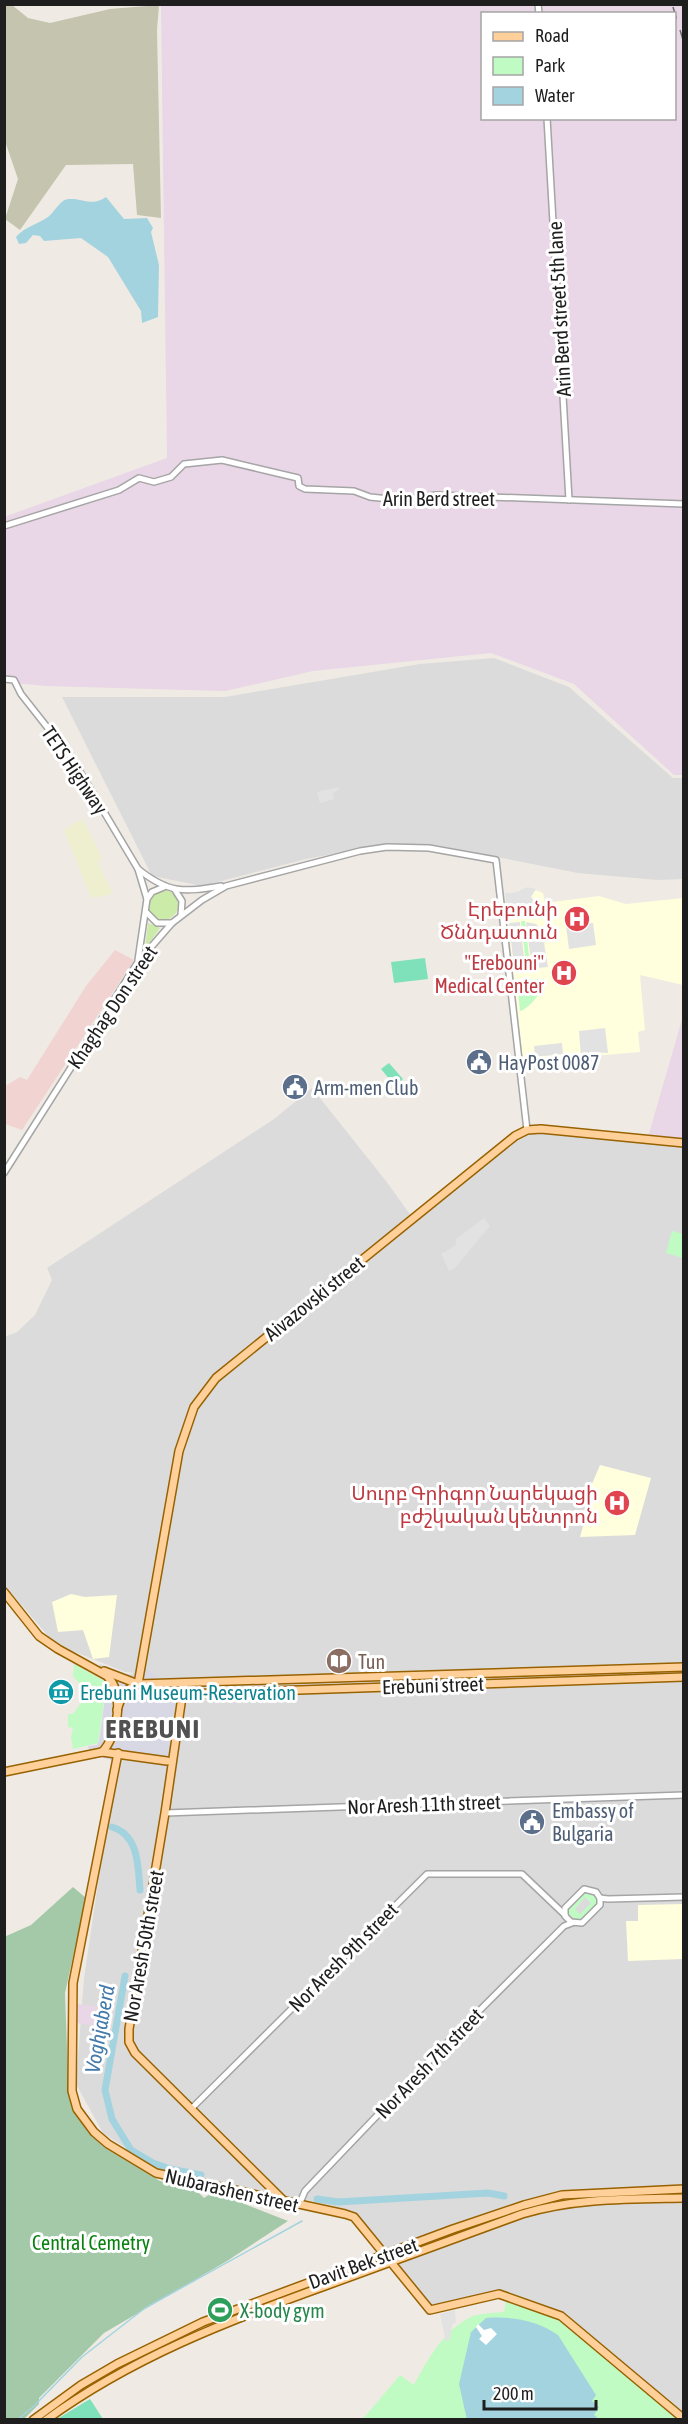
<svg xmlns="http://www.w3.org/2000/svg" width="688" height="2424" viewBox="0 0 688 2424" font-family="'Asap Condensed','Noto Sans Armenian',sans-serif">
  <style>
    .residential { fill: #dcdbdb }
    .commercial { fill: #f1d3d2 }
    .industrial { fill: #e9d6e6; fill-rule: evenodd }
    .education { fill: #fffedd }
    .construction { fill: #c4c4af }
    .farmland { fill: #edefce }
    .grass { fill: #cbeba8 }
    .cemetery { fill: #a4c9a9 }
    .park { fill: #bffbc3; fill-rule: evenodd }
    .pitch { fill: #7fe1b9 }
    .parking { fill: #e2e2e2 }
    .plaza { fill: #d8d8e5 }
    .water { fill: #a3d3df }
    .pier { fill: #fff }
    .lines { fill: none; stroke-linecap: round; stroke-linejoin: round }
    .stream { stroke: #a3d3df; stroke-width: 1.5 }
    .river { stroke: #a3d3df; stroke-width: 7 }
    .minor-casing { stroke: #a5a5a5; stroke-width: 8 }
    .major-casing { stroke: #986200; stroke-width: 10 }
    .minor { stroke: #fff; stroke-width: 5 }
    .major { stroke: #ffd09a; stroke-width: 7 }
    .rail { stroke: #6c6c6c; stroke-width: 1.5; stroke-dasharray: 12 12; stroke-linecap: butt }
    .labels { text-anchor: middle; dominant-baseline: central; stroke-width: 6; stroke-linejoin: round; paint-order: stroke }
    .street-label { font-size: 20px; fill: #1e1e1e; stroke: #fff }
    .health-label { font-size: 20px; fill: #be3a42; stroke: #fff; text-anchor: end }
    .service-label { font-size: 20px; fill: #4e5e75; stroke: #fff; text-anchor: start }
    .education-label { font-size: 20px; fill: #785e54; stroke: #fff; text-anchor: start }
    .culture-label { font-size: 20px; fill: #0d838f; stroke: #fff; text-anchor: start }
    .park-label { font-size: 20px; fill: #08800f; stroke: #fff }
    .leisure-label { font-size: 20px; fill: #27864d; stroke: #fff; text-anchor: start }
    .water-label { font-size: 21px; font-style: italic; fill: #447aa9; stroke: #fff }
    .district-label { font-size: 26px; font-weight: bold; letter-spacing: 1.5px; fill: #515151; stroke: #fff }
  </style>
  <rect width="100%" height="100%" fill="#efebe4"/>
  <g class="residential">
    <polygon points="494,658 569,687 673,778 683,778 683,879 657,880 578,873 436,845 376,846 306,859 202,886 152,876 62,697 225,697 420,664"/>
    <polygon points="312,1088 386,1181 414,1220 516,1139 528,1132 538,1131 683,1146 683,2193 579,2196 525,2208 393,2257 336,2208 156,2168 103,2133 76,2084 84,1978 107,1823 134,1673 125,1672 70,1650 50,1638 5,1586 4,1337 17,1332 35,1315 52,1280 47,1268 274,1119"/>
    <polygon points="683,2200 683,2417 563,2315 502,2292 431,2308 396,2263 492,2223 573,2204"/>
  </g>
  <polygon class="commercial" points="115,950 134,960 119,983 22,1130 5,1124 5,1086 20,1077 27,1080 86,986"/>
  <g class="industrial">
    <path d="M161 5H683V775H674L574 684 491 653 313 671 225 691 45 686 5 682 4 517 167 458ZM482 14H674V118H482Z"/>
    <polygon points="683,1016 683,1140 648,1137"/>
    <polygon points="77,2004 113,2009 111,2028 75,2023"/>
  </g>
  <g class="education">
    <polygon points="527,887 543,893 545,903 599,896 626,904 683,898 683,985 640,975 645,1030 638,1032 640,1052 523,1062 505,893 516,892"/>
    <polygon points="600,1465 651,1478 635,1535 580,1537 590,1501 586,1498"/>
    <polygon points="71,1594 85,1597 117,1595 109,1657 93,1659 83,1630 58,1632 52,1602"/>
    <polygon points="683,1904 683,1959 628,1961 626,1921 638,1921 638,1905"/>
  </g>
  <polygon class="construction" points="5,4 12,5 28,18 50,23 110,9 159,5 157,30 161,218 137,215 133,164 66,165 20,230 5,219 18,179 5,141"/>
  <polygon class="farmland" points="82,819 102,857 98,863 113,894 91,898 64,830"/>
  <g class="grass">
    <circle cx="163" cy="905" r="15"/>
    <polygon points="148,923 160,928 145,949"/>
  </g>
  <polygon class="cemetery" points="73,1887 86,1898 65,1993 68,2077 73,2109 88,2132 105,2148 160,2181 196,2190 204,2198 210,2194 234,2200 288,2221 227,2261 104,2333 39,2398 39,2404 23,2420 4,2419 4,1937 31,1925"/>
  <g class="park">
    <polygon points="521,921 525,921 529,956 537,971 527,972"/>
    <path d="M538 979 543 984C541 994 528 1009 520 1011L517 981Z"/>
    <polygon points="672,1231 683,1234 683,1258 666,1253"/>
    <polygon points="74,1664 104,1681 104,1687 82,1687 73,1676"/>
    <polygon points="83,1694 105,1694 98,1743 73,1749 71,1737 73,1728 68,1727 68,1714 73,1714 83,1700"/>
    <path d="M589 1891 598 1900V1904L579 1921 568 1914 567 1909 583 1892ZM585 1897 591 1903 580 1914 575 1909Z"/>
    <path d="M506 2302 560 2319 677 2417 673 2420H362L400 2375 414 2385C426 2362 443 2332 467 2319 476 2313 493 2313 504 2312Z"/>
  </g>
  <g class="pitch">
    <polygon points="425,958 428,979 394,983 391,962"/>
    <polygon points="389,1063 403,1079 395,1086 381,1069"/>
    <polygon points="90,2399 103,2419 57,2419"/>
  </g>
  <g class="parking">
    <polygon points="339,787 339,790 333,793 334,799 320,803 317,792"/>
    <polygon points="527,887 536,889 531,897 538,905 539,909 507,915 505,893 516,892"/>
    <polygon points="520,922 524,957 513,958 509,923"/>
    <polygon points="526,922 536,924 542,931 548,967 537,968 530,954"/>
    <polygon points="593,923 596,945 569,949 566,926"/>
    <polygon points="605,1028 608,1053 589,1052 589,1055 581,1056 579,1031"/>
    <polygon points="562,1043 563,1054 535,1057 534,1046"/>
    <polygon points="484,1218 490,1226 455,1268 449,1271 441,1254 456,1245 456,1239"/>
    <polygon points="455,2310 456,2322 452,2325 450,2339 446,2342 440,2314"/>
  </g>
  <polygon class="plaza" points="138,1659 147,1661 146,1668 158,1678 185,1677 185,1723 175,1777 167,1775 164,1767 122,1759 120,1762 95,1756 91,1757 88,1746 97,1745 99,1741 106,1690 103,1679 95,1675 100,1664 127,1674 132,1674 135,1672"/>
  <g class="water">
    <path d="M106 197 124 219 147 218 153 228 151 232 159 265 158 317 142 323 141 311 108 257 81 238 44 241 40 236 33 235 26 243 19 244 16 237C26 226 36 225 48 217 55 212 60 199 69 199 84 198 92 207 106 197Z"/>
    <path d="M486 2318C512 2316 536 2320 558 2335L596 2395 592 2401 599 2407 594 2415 597 2417 595 2419 467 2420 459 2384 471 2332Z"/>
  </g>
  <polygon class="pier" points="478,2324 484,2330 491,2328 497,2334 486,2345 479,2339 482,2336 476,2327"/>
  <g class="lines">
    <polyline class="stream" points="17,2420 34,2406 82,2357 145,2308 302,2221"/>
    <g class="river">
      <path d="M112 1827C139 1835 138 1866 140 1890"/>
      <polyline points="125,1976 105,2090 112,2119 131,2150 153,2163 170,2169 201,2175"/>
      <polyline points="317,2199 338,2202 488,2193 504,2196"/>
    </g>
    <g class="minor-casing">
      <g id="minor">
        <polyline points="538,4 539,14"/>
        <polyline points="547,118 569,500"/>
        <polyline points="4,526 119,490 139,478 154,482 171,477 184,464 222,460 298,478 299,486 305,489 354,491 370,497 399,500 436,495 684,504"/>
        <polyline points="4,679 14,680 21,694 73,760 138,869 147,899 138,960"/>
        <path d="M138 869C169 894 184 892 221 886"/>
        <polyline points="175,890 182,901 181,915"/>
        <polyline points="147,899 152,892 164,887"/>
        <polyline points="146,912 157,923 172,923"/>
        <polyline points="4,1173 138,962 172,923 202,900 226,886 360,851 387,847 429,848 496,860 527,1130"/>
        <polyline points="165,1813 684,1795"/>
        <polygon points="584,1889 596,1892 600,1898 600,1905 582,1923 571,1922 565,1916 565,1908"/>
        <polyline points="600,1898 608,1899 684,1897"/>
        <polyline points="192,2108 427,1874 522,1874 565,1915"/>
        <polyline points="299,2205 305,2191 434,2056 564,1926 572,1923"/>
      </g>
    </g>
    <g class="major-casing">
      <g id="major">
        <path d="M4 1592 39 1636 58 1649 107 1676C125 1693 118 1736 102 1752"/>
        <polyline points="104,1671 138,1684"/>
        <polyline points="184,1683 165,1813 129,2029 129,2042 135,2053 283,2200"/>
        <polyline points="138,1684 179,1451 194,1407 216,1378 515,1136 527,1130 541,1129 684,1143"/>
        <polyline points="183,1694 684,1677"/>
        <path d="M117 1710C121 1697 125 1689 138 1684L684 1667"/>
        <polyline points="118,1753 73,1983 72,2091 77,2109 94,2132 108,2144 156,2173 345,2214 354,2217 430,2310 499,2294 561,2316 684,2419"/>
        <polyline points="4,1772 102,1752 167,1761"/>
        <polyline points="33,2420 81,2385 117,2364 203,2322 453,2229 524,2205 562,2195 684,2189"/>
        <path d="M46 2420C131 2358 227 2321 325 2286 391 2262 456 2238 522 2214 575 2198 629 2199 684 2198"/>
      </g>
    </g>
    <use href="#minor" class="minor"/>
    <use href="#major" class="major"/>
    <polyline class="rail" points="673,7 684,43"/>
  </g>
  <defs>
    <g id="hospital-disc" transform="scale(1.35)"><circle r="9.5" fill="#e0444e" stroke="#fff"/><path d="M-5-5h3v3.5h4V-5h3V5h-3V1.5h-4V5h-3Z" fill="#fff"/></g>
    <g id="civic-disc" transform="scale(1.35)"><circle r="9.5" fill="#5c6f8a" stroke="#fff"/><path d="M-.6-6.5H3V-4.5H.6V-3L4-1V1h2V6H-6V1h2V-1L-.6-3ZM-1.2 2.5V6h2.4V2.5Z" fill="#fff"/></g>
    <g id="library-disc" transform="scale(1.35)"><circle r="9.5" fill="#8d6e63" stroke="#fff"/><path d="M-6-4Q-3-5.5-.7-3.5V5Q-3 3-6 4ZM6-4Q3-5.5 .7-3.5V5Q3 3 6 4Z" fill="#fff"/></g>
    <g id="museum-disc" transform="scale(1.35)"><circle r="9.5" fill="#0f9aa8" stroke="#fff"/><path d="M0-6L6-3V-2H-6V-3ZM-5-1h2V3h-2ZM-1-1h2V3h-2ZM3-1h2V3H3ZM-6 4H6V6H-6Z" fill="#fff"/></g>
    <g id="stadium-disc" transform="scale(1.35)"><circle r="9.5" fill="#2e9e5b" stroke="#fff"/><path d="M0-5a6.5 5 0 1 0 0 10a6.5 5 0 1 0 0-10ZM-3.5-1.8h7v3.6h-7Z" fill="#fff"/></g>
  </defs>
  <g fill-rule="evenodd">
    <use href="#hospital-disc" x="577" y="919"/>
    <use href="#hospital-disc" x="564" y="973"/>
    <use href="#civic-disc" x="479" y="1062"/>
    <use href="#civic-disc" x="295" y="1087"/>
    <use href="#hospital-disc" x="617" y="1503"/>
    <use href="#library-disc" x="339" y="1661"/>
    <use href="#museum-disc" x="61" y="1692"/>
    <use href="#civic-disc" x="532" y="1822"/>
    <use href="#stadium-disc" x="220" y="2310"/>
  </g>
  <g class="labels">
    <g class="street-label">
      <text transform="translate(559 309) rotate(-93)">Arin Berd street 5th lane</text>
      <text x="439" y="498">Arin Berd street</text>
      <text transform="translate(75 770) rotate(56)">TETS Highway</text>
      <text transform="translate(112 1007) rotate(-56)">Khaghag Don street</text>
      <text transform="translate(314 1298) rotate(-39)">Aivazovski street</text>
      <text transform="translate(433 1685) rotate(-2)">Erebuni street</text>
      <text transform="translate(424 1804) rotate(-2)">Nor Aresh 11th street</text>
      <text transform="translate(143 1946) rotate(-80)">Nor Aresh 50th street</text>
      <text transform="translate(343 1957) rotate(-45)">Nor Aresh 9th street</text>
      <text transform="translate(429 2063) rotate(-46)">Nor Aresh 7th street</text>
      <text transform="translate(232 2190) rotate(13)">Nubarashen street</text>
      <text transform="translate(363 2263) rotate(-20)">Davit Bek street</text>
    </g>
    <g class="health-label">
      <text x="558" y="908">Էրեբունի<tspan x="558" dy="23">Ծննդատուն</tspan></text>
      <text x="544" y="962">"Erebouni"<tspan x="544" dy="23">Medical Center</tspan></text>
      <text x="598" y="1492">Սուրբ Գրիգոր Նարեկացի<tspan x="598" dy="23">բժշկական կենտրոն</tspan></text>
    </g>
    <g class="service-label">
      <text x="498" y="1062">HayPost 0087</text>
      <text x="314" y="1087">Arm-men Club</text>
      <text x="552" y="1810">Embassy of<tspan x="552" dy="23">Bulgaria</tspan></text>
    </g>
    <g class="education-label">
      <text x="358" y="1661">Tun</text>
    </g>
    <g class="culture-label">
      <text x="80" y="1692">Erebuni Museum-Reservation</text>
    </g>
    <g class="park-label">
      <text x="91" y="2242">Central Cemetry</text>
    </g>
    <g class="leisure-label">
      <text x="240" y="2310">X-body gym</text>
    </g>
    <g class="water-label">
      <text transform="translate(99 2029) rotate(-80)">Voghjaberd</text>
    </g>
    <g class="district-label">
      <text x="153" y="1729">EREBUNI</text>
    </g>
  </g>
  <rect width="688" height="2424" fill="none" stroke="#1e1e1e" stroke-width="12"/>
  <rect x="481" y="12" width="195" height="108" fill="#ffffff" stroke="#a5a5a5" stroke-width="1.5"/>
  <rect x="493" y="32" width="30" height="9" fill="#ffd09a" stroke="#a5a5a5" stroke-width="1.5"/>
  <text x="535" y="42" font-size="18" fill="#1e1e1e">Road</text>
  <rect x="493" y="57" width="30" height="18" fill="#bffbc3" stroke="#a5a5a5" stroke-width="1.5"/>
  <text x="535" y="72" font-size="18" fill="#1e1e1e">Park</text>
  <rect x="493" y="87" width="30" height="18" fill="#a3d3df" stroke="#a5a5a5" stroke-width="1.5"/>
  <text x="535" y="102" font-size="18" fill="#1e1e1e">Water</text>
  <path d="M484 2400v9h112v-9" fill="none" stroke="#1e1e1e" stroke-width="3"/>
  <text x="493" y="2400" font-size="18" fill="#1e1e1e" stroke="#ffffff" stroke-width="4.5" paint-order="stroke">200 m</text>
</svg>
